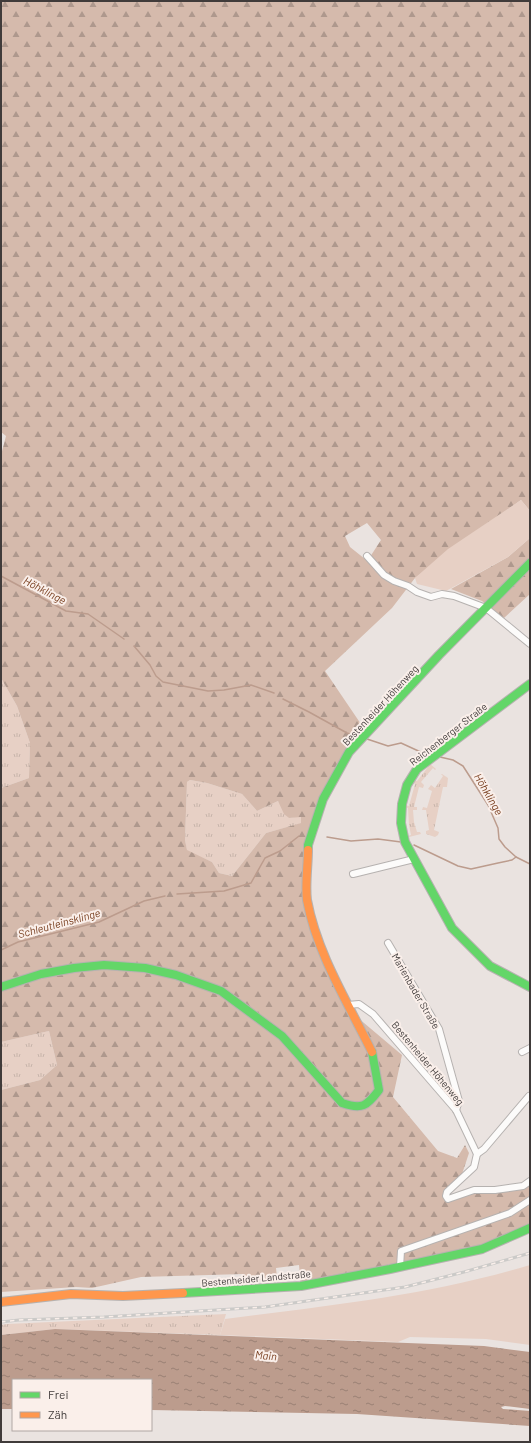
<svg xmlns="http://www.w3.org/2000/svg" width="531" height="1443" viewBox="0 0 531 1443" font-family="Barlow,sans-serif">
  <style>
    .grass { fill: url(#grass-tufts) }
    .forest { fill: url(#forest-firs); fill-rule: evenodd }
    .green { fill: #e7d0c5 }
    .water { fill: url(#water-ripples) }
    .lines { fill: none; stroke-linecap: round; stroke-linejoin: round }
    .stream { stroke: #bc9c8d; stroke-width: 1.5 }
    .street-casing { stroke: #b6b2b0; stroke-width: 8 }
    .fast-casing { stroke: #b6b2b0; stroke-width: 10 }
    .slow-casing { stroke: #b6b2b0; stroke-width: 10 }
    .street { stroke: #fcfbfa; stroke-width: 6 }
    .fast { stroke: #63d668; stroke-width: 8 }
    .slow { stroke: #ff974d; stroke-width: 8 }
    .rail-casing { stroke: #cbcac8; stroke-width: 3 }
    .rail { stroke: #faefea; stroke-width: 1.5; stroke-dasharray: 4.5; stroke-linecap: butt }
    .labels { text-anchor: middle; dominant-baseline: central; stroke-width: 4; stroke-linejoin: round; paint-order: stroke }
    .street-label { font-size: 10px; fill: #403b3a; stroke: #faefea }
    .water-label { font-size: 11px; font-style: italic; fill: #7a4122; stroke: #faefea }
  </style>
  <defs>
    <pattern id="grass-tufts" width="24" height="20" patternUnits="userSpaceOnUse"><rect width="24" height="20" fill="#e7d0c5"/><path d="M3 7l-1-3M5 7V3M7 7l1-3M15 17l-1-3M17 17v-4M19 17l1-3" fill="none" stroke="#c7b4aa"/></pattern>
    <pattern id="forest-firs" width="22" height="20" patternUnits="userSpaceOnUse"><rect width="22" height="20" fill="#d5baac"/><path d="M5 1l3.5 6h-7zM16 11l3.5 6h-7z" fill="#ae988d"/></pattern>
    <pattern id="water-ripples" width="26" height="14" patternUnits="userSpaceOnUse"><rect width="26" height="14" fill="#bc9c8d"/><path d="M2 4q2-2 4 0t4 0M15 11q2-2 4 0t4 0" fill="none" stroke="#9a8074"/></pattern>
  </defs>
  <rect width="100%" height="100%" fill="#eae3e0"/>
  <g class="grass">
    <polygon points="1,678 17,706 30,743 29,778 1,788"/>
    <polygon points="429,763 436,769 435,770 433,768 421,782 424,785 423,788 419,787 414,807 417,807 417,810 413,810 414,822 417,832 420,832 421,834 409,837 408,836 411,835 409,825 408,808 404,807 405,805 409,806 415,784 412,782 413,780 417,781 428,767 426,765"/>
    <polygon points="441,774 442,774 448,778 447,787 443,787 434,830 439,832 438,835 435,837 426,834 426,831 429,830 426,810 422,810 423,807 427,808 432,791 428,789 431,785 435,788 443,776"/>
    <polygon points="190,780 207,783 242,794 257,811 278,801 289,818 301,816 302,823 266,833 232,876 219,873 212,862 187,851 185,840 187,782"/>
    <polygon points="49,1031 57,1065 40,1080 1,1090 1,1042"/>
    <polygon points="226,1314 220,1335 55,1329 1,1335 1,1325 7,1324"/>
  </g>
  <g class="forest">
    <path d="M1 1H530V511L521 500 415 578 392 608 325 671 367 733 349 752 323 799 308 846 307 898 315 932 351 1012 402 1055 393 1097 438 1151 457 1158 465 1145 469 1153 460 1180 446 1196 494 1191 530 1181V1228L482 1249 301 1286 299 1265 276 1268 277 1278 244 1281 243 1274 141 1277 92 1288 76 1287 1 1292V1090L40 1080 57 1065 49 1031 1 1042V788L29 778 30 743 17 706 1 678V455L6 436 1 432ZM367 523 381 540 370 557 365 559 350 547 345 536ZM190 780 207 783 242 794 257 811 278 801 284 814 289 818 301 817V823L266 833 232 876 219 873 212 862 187 850 185 840 187 782Z"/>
    <polygon points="530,538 530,594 504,618 482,601 451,589 508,557"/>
  </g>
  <g class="green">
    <polygon points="521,500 530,511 530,538 508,557 446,591 417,584 415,578 448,549"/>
    <path d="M530 1265V1345L486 1339 410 1337 398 1342 220 1335 225 1319C327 1306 431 1295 530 1265Z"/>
  </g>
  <polygon class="water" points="55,1329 484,1346 530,1352 530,1409 505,1406 501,1407 503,1409 530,1411 530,1426 357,1414 151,1410 151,1380 13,1380 13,1409 1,1409 1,1335"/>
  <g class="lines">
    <g class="stream">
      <polyline points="1,576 66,611 88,614 124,639"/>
      <polyline points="134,646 150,665 156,676 163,682 208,691 224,690 251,685 274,693"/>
      <polyline points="283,699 309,712 347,733 353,735"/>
      <polyline points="367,739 388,746 401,743 425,754"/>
      <polyline points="440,757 453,760 463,766 488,805 498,828 499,839 505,847 516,857 530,864"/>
      <polyline points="327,837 351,841 378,839 401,842"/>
      <polyline points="414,845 458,866 471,869 498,863 512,860 516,857"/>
      <polyline points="177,894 224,891 251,883 265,858 280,851 299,836"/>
      <polyline points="1,950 18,942 99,922 144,901 165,896"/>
    </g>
    <g class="street-casing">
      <g id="street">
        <polyline points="367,556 384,575 394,581 408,586 417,592 431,597 442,594 454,596 486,608 530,644"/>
        <polyline points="353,874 414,859"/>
        <polyline points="388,943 439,1029 459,1101 456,1110"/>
        <polyline points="348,1005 359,1004 373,1014 456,1110 477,1154 474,1167 447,1192 446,1196 448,1199 474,1190 495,1190 523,1186 530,1181"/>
        <polyline points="522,1052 530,1048"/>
        <polyline points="477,1154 484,1149 529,1096"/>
        <polyline points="400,1267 401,1251 510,1213 530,1200"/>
      </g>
    </g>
    <g class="fast-casing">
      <g id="fast">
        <polyline points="530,684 417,769 407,785 402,804 401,823 405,842 452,928 490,966 530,987"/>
        <polyline points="308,850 308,845 323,799 349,752 439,655 530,563"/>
        <path d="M1 987 41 974 74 968 104 965 145 968 176 975 221 991 282 1036 342 1103C362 1110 367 1106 379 1090L372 1052"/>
        <polyline points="183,1293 301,1286 390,1269 482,1249 530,1228"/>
      </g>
    </g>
    <g class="slow-casing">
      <g id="slow">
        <path d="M308 850C308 865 305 885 307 900 317 954 348 1003 372 1052"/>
        <polyline points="1,1302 71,1294 123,1296 183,1293"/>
      </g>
    </g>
    <use href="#street" class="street"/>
    <use href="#fast" class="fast"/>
    <use href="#slow" class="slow"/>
    <g class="rail-casing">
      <polyline id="rail" points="1,1322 19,1320 104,1317 265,1307 405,1287 464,1272 530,1253"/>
    </g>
    <use href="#rail" class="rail"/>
  </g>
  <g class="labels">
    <g class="street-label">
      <text transform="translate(380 705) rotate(-47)">Bestenheider Höhenweg</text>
      <text transform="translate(448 734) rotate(-38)">Reichenberger Straße</text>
      <text transform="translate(416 991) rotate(60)">Marienbader Straße</text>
      <text transform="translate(428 1063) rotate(50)">Bestenheider Höhenweg</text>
      <text transform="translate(256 1278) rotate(-5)">Bestenheider Landstraße</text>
    </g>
    <g class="water-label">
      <text transform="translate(45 590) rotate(28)">Höhklinge</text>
      <text transform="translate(489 794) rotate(60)">Höhklinge</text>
      <text transform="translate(59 923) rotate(-15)">Schleutleinsklinge</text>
      <text transform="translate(266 1355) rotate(5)">Main</text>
    </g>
  </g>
  <rect width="531" height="1443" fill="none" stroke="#403b3a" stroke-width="4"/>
  <rect x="12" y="1379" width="140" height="52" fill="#faefea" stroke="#b0a7a4"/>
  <rect x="20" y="1392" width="20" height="6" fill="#63d668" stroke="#b0a7a4"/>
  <text x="48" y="1399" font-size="12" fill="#403b3a">Frei</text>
  <rect x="20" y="1412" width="20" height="6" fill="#ff974d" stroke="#b0a7a4"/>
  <text x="48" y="1419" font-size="12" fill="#403b3a">Zäh</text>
</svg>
